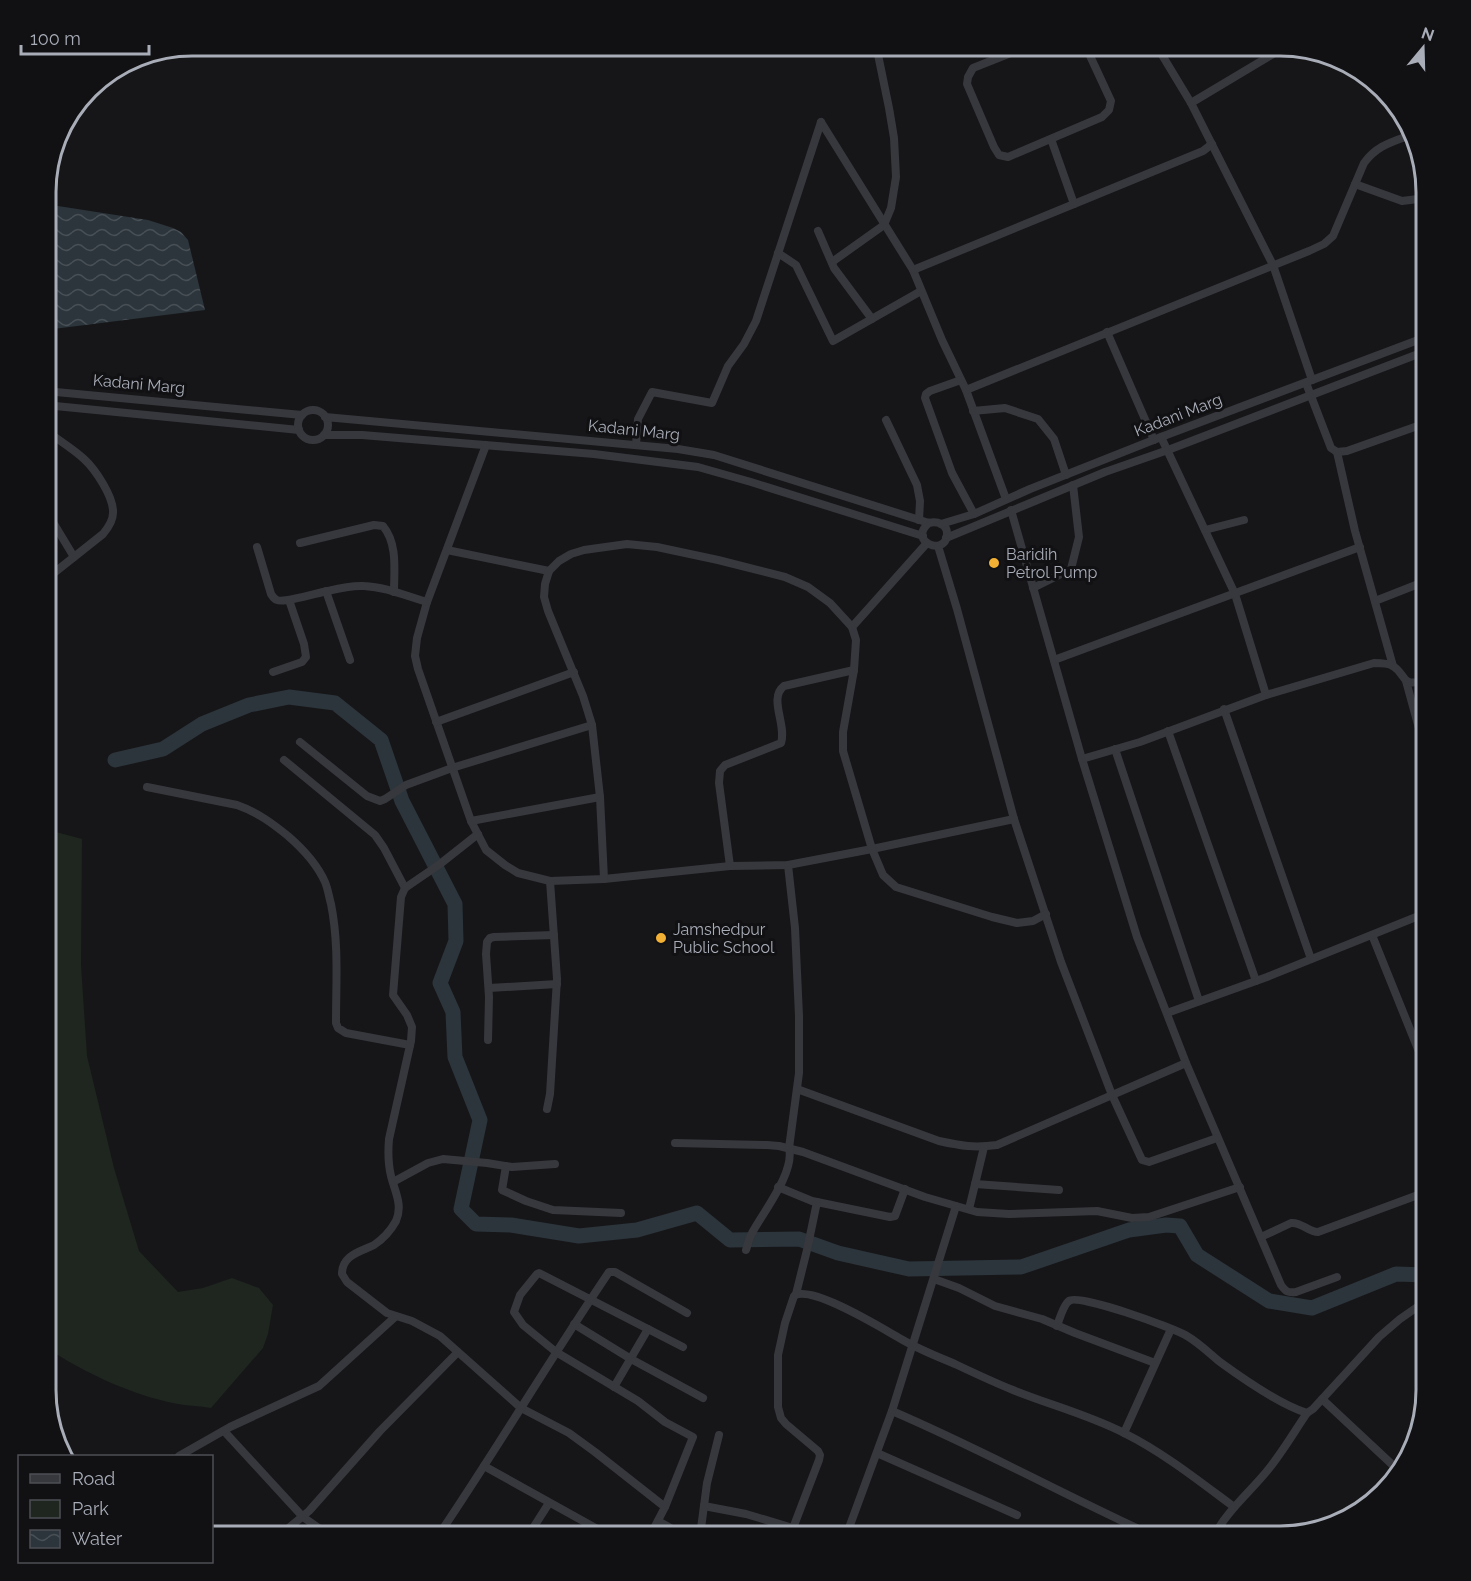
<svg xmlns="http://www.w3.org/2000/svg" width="1471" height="1581" viewBox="0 0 1471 1581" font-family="Raleway,sans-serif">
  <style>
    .green { fill: #1e261f }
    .water { fill: url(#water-waves) }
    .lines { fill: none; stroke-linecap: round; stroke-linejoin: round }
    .river { stroke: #2c353c; stroke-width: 15 }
    .street { stroke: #37383d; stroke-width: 8 }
    .poi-dot { fill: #f2b134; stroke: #111113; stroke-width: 2 }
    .labels { text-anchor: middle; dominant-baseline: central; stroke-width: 6; stroke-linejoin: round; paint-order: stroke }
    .street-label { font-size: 16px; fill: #a8adb8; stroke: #111113 }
    .poi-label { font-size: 16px; fill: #a8adb8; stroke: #111113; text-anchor: start }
    .rim { fill: none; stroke: #a8adb8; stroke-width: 3 }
  </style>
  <defs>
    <pattern id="water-waves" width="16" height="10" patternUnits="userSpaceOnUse" patternTransform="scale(1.5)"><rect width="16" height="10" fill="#2c353c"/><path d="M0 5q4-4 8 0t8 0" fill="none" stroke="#485056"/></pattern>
  </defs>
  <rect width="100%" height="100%" fill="#161618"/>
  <path class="green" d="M45 829 82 839 81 965 87 1056 114 1168 139 1251 178 1292 203 1288 232 1278 259 1288 273 1305 268 1334 263 1348 211 1408C200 1406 189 1406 178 1404 131 1395 85 1373 45 1347Z"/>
  <polygon class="water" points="45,204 148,220 173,228 181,232 188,240 205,310 45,330"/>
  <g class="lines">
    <polyline class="river" points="115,760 163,749 202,724 249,705 289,697 335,703 381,740 402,801 455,904 456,941 440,983 453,1012 455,1057 480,1120 461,1209 476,1224 511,1225 579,1236 637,1230 697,1213 730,1240 799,1239 838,1253 909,1269 1021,1267 1129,1230 1166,1225 1180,1226 1197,1255 1269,1301 1312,1308 1396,1274 1426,1275"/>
    <g class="street">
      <polyline points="1031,45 973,68 968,77 967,84 994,147 999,155 1008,157 1102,117 1109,110 1111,101 1085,45"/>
      <polyline points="1156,45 1191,103 1273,265 1312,380"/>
      <polyline points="1191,103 1288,45"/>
      <polyline points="821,122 913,270 942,340 966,390 1006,499"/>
      <polyline points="1355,184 1402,201 1426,198"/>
      <polyline points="1074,204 1203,151 1212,144"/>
      <polyline points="818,231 834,268 872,319"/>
      <polyline points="778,253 796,265 833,341 921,291"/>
      <polyline points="832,262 884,225 891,208 896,177 894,138 889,108 876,45"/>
      <polyline points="913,270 1074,204 1051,139"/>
      <polyline points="1107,332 1154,440"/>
      <polyline points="961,380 930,391 926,394 925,398 952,473 974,514"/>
      <polyline points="1306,383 1331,448 1337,452 1347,451 1426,423"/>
      <path d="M966 390 1309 251 1324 244 1333 236 1364 163C1377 145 1392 142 1413 134"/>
      <polyline points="45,391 302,415"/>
      <polyline points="45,405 299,430"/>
      <circle cx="313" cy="425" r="15"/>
      <polyline points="973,411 1005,408 1038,419 1054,439 1066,475"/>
      <path d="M325 417 678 449 714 455 929 523C937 521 948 524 947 535 945 557 907 541 929 523"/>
      <polyline points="886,420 917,485 920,501 919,520"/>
      <polyline points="324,435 362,435 594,454 698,467 751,482 923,536"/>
      <polyline points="1161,437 1235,594 1266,695"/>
      <polyline points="636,444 638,419 652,392 712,403 728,366 744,344 756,321 821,122"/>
      <polyline points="486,445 427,602 417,638 415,656 418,669 471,821 486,850 505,865 518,873 550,881 604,879 730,866 788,865 872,849 1014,819"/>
      <polyline points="1337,452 1355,531 1393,666"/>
      <polyline points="45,509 74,557"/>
      <path d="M1011 510 1082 759 1137 937 1186 1063 1281 1285C1286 1292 1288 1293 1296 1292L1337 1277"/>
      <polyline points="941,524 974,514 1030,489 1161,437 1426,337"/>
      <polyline points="1205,530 1244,520"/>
      <polyline points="946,538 1105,472 1168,450 1426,351"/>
      <path d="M300 543 374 525 383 526C398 544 394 571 394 592"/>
      <polyline points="938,546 957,609 1014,819 1061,962 1112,1095 1142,1160 1149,1162 1217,1138"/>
      <path d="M257 547 271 594C273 597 274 599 277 600 283 603 314 594 323 592 336 589 350 585 364 586 386 587 406 596 427 602"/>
      <polyline points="447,550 549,571"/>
      <path d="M45 580 103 534C108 528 113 521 113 513 114 497 95 469 84 459 72 448 58 440 45 430"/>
      <polyline points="1033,588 1071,569 1079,537 1073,485"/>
      <polyline points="326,591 350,660"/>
      <polyline points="1375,601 1426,581"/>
      <polyline points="852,627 927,543"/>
      <polyline points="1054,660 1360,547"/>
      <polyline points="273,672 302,662 306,657 304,644 289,600"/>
      <polyline points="1406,681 1426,754"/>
      <polyline points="1224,709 1311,959"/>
      <polyline points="436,722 574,672"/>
      <polyline points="1168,731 1256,981"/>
      <polyline points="300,742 367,796 380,801 385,799 406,785 452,768 592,725"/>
      <polyline points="1115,749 1199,1001"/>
      <path d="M1082 759 1140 742 1266 695 1374 663C1380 663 1388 663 1393 666 1408 676 1400 688 1426 680"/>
      <polyline points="284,760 375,835 384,848 405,888"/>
      <path d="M147 787 237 805C257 812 272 823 288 836 303 849 317 864 325 882 328 889 329 897 331 904 339 944 336 982 336 1023L338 1028 346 1033 410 1045"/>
      <polyline points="471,821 600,797"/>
      <path d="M478 834 440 864 405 888 401 897 393 995 407 1015 412 1027 411 1041 389 1139C388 1151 388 1164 391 1176 395 1192 403 1205 396 1221 391 1230 383 1239 374 1245 360 1252 342 1255 342 1274L347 1282 387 1313 412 1321 440 1336 521 1408 569 1433 595 1452 665 1507"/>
      <path d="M730 866 719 783 720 771 725 765 781 743C787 725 768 698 784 686L854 670"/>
      <polyline points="604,879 600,797 592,725 583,696 548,611 544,597 545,584 549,571 559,561 571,554 584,550 627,544 657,547 718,560 785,577 808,587 830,603 852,627 856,640 854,670 843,732 843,751 872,849 883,875 896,887 992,917 1017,923 1033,921 1046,914"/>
      <polyline points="1372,935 1426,1069"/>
      <polyline points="489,988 557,984"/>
      <polyline points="1167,1013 1267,977 1426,913"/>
      <polyline points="488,1040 489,997 486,954 487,942 490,938 494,937 554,935"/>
      <path d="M797 1089 939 1141C962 1146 974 1148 997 1145L1186 1063"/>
      <polyline points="547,1109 550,1094 557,979 550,881"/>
      <polyline points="675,1143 767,1145 779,1146 803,1152 925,1197 977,1212 1009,1214 1097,1211 1132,1218 1149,1217 1240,1187"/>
      <polyline points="506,1166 502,1190 526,1201 553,1210 621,1213"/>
      <polyline points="393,1182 428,1163 443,1159 487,1163 512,1167 555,1164"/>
      <polyline points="975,1184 1059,1190"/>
      <polyline points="778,1187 812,1201 890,1217 895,1216 905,1189"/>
      <polyline points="969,1209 984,1147"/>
      <path d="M1261 1237 1291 1223C1302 1222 1308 1232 1318 1232L1426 1192"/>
      <path d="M746 1250C748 1244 749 1238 752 1233 764 1211 795 1172 789 1148L799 1073V1016L795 928 788 865"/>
      <polyline points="934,1279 959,1288 995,1306 1042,1319 1075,1333 1155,1363"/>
      <polyline points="796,1294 807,1250 817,1202"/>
      <polyline points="574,1324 631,1359 703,1398"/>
      <path d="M1057 1326C1059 1320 1064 1304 1069 1301 1078 1293 1174 1328 1187 1336 1199 1343 1209 1353 1220 1362 1242 1378 1281 1405 1307 1413L1313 1409 1379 1337 1400 1319 1426 1301"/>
      <polyline points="614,1387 648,1329"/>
      <polyline points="1322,1399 1398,1470"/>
      <path d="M892 1411C981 1449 1066 1496 1154 1536"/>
      <polyline points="224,1431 303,1517 330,1536"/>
      <polyline points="1124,1433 1171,1329"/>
      <polyline points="877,1453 1017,1515"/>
      <polyline points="179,1456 230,1427 319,1386 395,1317"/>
      <polyline points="484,1466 610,1536"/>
      <polyline points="704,1506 746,1514 793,1528"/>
      <polyline points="658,1521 685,1536"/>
      <polyline points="279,1536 309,1511 380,1431 458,1352"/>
      <path d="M438 1536C497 1449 550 1359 609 1272H615L687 1313"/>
      <polyline points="528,1536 549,1503"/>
      <polyline points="650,1536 665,1507 693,1437 665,1422 638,1401 556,1352 523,1325 514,1312 520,1295 537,1274 539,1273 683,1347"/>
      <polyline points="700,1536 707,1483 719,1435"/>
      <path d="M790 1536 819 1460 820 1455 818 1451 786 1424 781 1418 778 1407V1355L785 1323 794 1296C811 1284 883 1329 901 1339 918 1349 936 1356 955 1364 974 1373 993 1382 1013 1390 1050 1405 1089 1415 1124 1433 1164 1453 1199 1481 1234 1507"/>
      <polyline points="846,1536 892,1411 956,1206"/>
      <path d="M1214 1536C1227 1511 1249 1493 1267 1471 1282 1453 1294 1432 1307 1413"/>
    </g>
  </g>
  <g class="poi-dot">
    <circle cx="994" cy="563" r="6"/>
    <circle cx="661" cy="938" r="6"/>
  </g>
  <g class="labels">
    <g class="street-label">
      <text transform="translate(139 384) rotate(5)">Kadani Marg</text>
      <text transform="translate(1178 415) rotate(-21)">Kadani Marg</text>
      <text transform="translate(634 430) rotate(6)">Kadani Marg</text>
    </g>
    <g class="poi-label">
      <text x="1006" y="554">Baridih<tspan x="1006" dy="18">Petrol Pump</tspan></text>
      <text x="673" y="929">Jamshedpur<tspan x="673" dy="18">Public School</tspan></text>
    </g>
  </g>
  <path d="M0 0H1471V1581H0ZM192 56H1280A136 136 0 0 1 1416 192V1390A136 136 0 0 1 1280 1526H192A136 136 0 0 1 56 1390V192A136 136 0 0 1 192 56Z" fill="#111113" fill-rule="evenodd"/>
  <path class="rim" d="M192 56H1280A136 136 0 0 1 1416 192V1390A136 136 0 0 1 1280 1526H192A136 136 0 0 1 56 1390V192A136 136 0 0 1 192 56Z"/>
  <rect x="18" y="1455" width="195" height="108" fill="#111113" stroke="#4d4f55" stroke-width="1.5"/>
  <rect x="30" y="1474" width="30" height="9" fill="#37383d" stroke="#4d4f55" stroke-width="1.5"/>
  <text x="72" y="1485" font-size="18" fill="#a8adb8">Road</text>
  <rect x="30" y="1500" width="30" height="18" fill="#1e261f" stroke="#4d4f55" stroke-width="1.5"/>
  <text x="72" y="1515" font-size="18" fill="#a8adb8">Park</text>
  <rect x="30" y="1530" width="30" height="18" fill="url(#water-waves)" stroke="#4d4f55" stroke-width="1.5"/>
  <text x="72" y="1545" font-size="18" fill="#a8adb8">Water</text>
  <g transform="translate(1423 48) rotate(19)" stroke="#111113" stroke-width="4.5" paint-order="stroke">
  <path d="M0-4.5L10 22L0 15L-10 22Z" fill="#a8adb8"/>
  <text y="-9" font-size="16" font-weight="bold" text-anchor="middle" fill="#a8adb8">N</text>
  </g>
  <path d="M21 45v9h128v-9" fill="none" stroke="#a8adb8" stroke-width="3"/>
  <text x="30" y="45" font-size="18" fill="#a8adb8" stroke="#111113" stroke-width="4.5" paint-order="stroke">100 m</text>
</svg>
